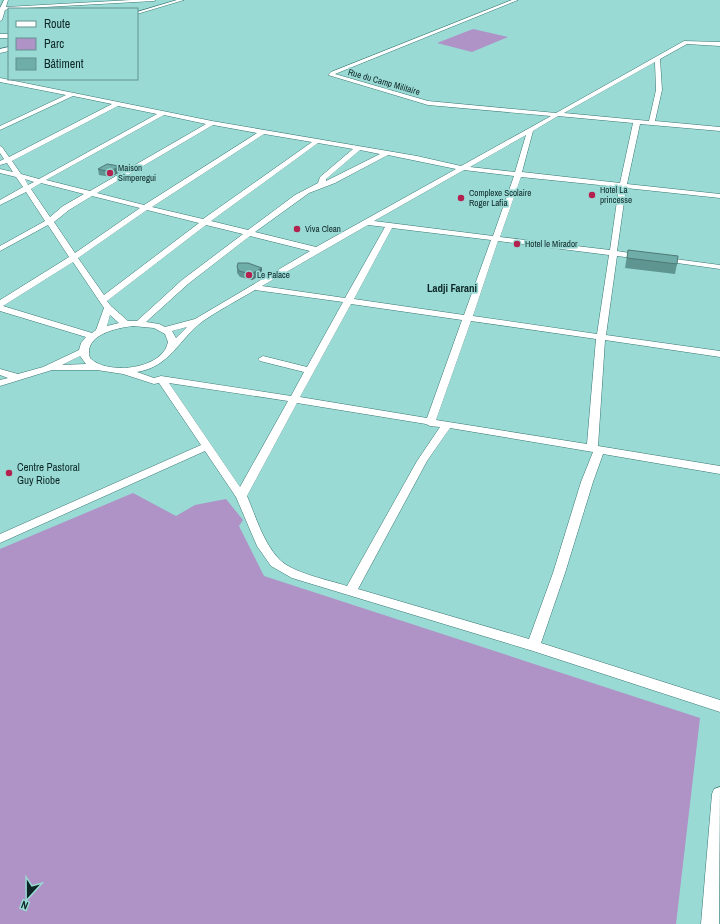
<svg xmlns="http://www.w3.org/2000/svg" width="720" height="924" viewBox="0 0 720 924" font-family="'Archivo Narrow',sans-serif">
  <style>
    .green { fill: #af92c6 }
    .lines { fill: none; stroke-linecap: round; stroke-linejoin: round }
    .minor-casing { stroke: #387773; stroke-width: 1 }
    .minor { fill: #fff; fill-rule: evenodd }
    .wall { fill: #5f9590 }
    .shaded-wall { fill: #4e7976 }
    .building { fill: #6fada8; stroke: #4e7976 }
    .poi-dot { fill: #b3224e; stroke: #9adad5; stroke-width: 1.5 }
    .labels { text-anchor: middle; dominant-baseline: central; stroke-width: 3.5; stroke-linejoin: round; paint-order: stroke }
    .far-street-label { font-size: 9px; fill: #0d2726; stroke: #9adad5 }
    .far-poi-label { font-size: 9px; fill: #0d2726; stroke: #9adad5; text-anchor: start }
    .far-quarter-label { font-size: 11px; font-weight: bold; fill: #0d2726; stroke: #9adad5 }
    .poi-label { font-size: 11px; fill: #0d2726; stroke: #9adad5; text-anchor: start }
  </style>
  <rect width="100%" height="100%" fill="#9adad5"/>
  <g class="green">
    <polygon points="473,29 508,37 472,52 437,43"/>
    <polygon points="133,493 176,516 195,505 226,499 243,520 239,526 264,576 700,718 676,924 0,924 0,549"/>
  </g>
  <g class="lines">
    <g class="minor-casing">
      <g id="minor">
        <polygon points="4,0 8,0 6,7 131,0 156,0 154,1 9,9 5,10 2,20 0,21 0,8"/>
        <polygon points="177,0 184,0 137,14 137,12"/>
        <path d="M512 0H518L335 74 428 101 556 113 684 41 720 42V46L687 44 660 59 662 90 655 121 720 127V131L640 124 627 184 720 194V198L626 188 617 251 642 255 646 257 642 259 617 256 606 335 720 351V357L605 340 598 446 720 466V474L603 454 593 482 565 573 541 643 720 700V712L533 651 292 578 271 566 257 546 236 497 205 451 0 543V534L201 445 159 383 154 384 123 374 97 370H52L0 386V380L8 378 0 375V369L18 374 43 367 79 350 81 343 86 337 0 311V300L69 257 48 225 0 251V246L45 221 26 192 0 205V200L23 187 16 177 0 173V169L13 172 7 163 0 165V161L4 159 0 153V146L2 147 9 157 112 104 73 96 0 130V126L66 95 0 82V78L212 121 417 156 461 166 551 116 428 105 328 75 331 72ZM655 62 656 90 649 121 564 113ZM118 106 157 114 39 179 21 174 12 161ZM164 115 206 124 90 191 46 180ZM558 116 633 123 620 183 522 172 533 131ZM213 125 257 133 144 205 97 193ZM264 134 312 142 203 219 152 207ZM526 135 515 172 470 167ZM318 143 353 149 320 177 318 183 295 195 248 230 211 221ZM360 150 380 154 326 181V179ZM388 155 456 169 316 247 255 232 309 193 335 183ZM464 170 514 176 493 236 374 221ZM521 177 619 187 610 250 500 237ZM25 179 34 182 28 185ZM41 183 84 194 63 206 50 217 31 189ZM92 196 140 208 75 253 54 222 69 210ZM147 210 199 223 104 295 78 258ZM206 225 243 234 182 280 137 321H128L111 306 107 301ZM368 225 385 227 345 298 262 286ZM392 228 491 240 464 315 354 299ZM250 236 310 251 195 319 165 327 159 324 146 322 188 284ZM498 241 609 255 597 334 473 316ZM73 262 104 308 96 330 92 333 3 306ZM255 290 343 302 307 367 263 356 258 359 260 361 304 372 291 396 161 376 154 378 137 372C170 367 179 339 203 321 219 310 238 300 255 290ZM351 304 462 320 427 418 300 397ZM110 315 119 323 107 326ZM471 321 596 339 587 444 436 420ZM133 326 154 328 165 334 168 342C167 345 166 349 164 351 151 370 106 374 90 358 83 335 116 328 133 326ZM187 327 176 338 172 331ZM80 356 86 364 62 365ZM169 383 288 401 240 487ZM297 403 426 424 430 426 440 427 417 461 347 586C329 580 292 573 279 559 263 542 256 517 247 496ZM450 428 593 452 581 482 553 573 529 639 358 589 427 461Z"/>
        <rect x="0" y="34" width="9" height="4"/>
        <polygon points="9,47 9,51 0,53 0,49"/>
        <polygon points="660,257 720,265 720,269 663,261 659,259"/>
        <polygon points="720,787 719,924 701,924 712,794 714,789"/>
      </g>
    </g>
    <use href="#minor" class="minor"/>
  </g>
  <g class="wall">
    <polygon points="98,169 120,172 111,177 99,175"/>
    <polygon points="628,250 677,264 675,274 625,268"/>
    <polygon points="237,267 262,274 252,280 240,277 237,273"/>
  </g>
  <g class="shaded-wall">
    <polygon points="119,166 120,172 111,177 110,172"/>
    <polygon points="262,268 262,274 252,280 251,274"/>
  </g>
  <g class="building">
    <polygon points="107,164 119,166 110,172 98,169"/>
    <polygon points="628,250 678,256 677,264 627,258"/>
    <polygon points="238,263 248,263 262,268 251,274 239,271 237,267"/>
  </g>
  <g class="poi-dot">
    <circle cx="110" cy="173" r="4"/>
    <circle cx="592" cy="195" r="4"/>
    <circle cx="461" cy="198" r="4"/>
    <circle cx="297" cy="229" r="4"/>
    <circle cx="517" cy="244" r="4"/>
    <circle cx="249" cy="275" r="4"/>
    <circle cx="9" cy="473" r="4"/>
  </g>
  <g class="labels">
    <g class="far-street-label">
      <text transform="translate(384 82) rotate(16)">Rue du Camp Militaire</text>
    </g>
    <g class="far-poi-label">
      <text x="118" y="168">Maison<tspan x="118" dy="10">Simperegui</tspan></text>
      <text x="600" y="190">Hotel La<tspan x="600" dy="10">princesse</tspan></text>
      <text x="469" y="193">Complexe Scolaire<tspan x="469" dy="10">Roger Lafia</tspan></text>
      <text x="305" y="229">Viva Clean</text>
      <text x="525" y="244">Hotel le Mirador</text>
      <text x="257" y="275">Le Palace</text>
    </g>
    <g class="far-quarter-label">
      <text x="452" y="288">Ladji Farani</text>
    </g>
    <g class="poi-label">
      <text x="17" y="467">Centre Pastoral<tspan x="17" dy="13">Guy Riobe</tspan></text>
    </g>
  </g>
  <rect x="8" y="8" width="130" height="72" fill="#9adad5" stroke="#62928f"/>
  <rect x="16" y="21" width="20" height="6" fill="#ffffff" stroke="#62928f"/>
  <text x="44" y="28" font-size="12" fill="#0d2726">Route</text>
  <rect x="16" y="38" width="20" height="12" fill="#af92c6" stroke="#62928f"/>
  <text x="44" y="48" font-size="12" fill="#0d2726">Parc</text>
  <rect x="16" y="58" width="20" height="12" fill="#6fada8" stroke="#62928f"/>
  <text x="44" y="68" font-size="12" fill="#0d2726">Bâtiment</text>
  <g transform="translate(28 896) rotate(201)" stroke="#9adad5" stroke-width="3" paint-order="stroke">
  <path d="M0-3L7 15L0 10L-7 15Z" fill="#0d2726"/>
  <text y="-6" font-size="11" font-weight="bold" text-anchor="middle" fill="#0d2726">N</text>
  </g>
</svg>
